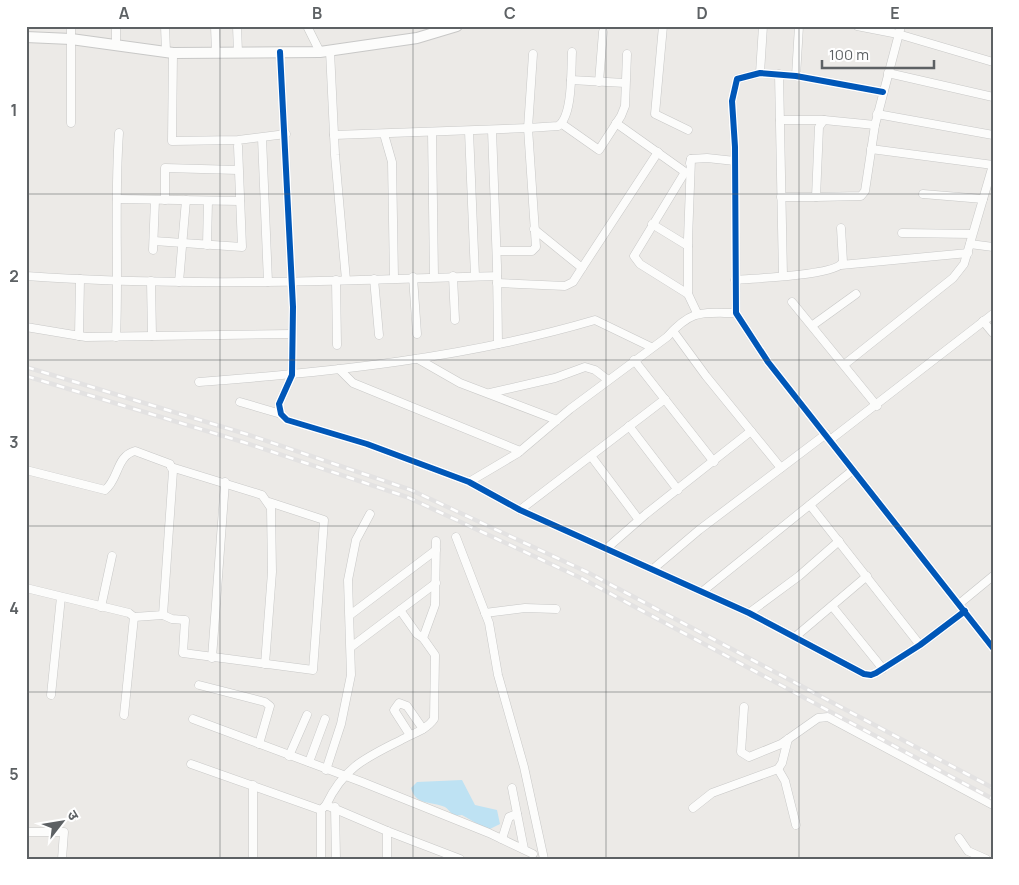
<svg xmlns="http://www.w3.org/2000/svg" width="1019" height="885" viewBox="0 0 1019 885" font-family="Manrope,'Noto Sans Devanagari',sans-serif">
  <style>
    .water { fill: #bee2f3 }
    .lines { fill: none; stroke-linecap: round; stroke-linejoin: round }
    .minor-casing { stroke: #c8c8c7; stroke-width: 9 }
    .tertiary-casing { stroke: #c8c8c7; stroke-width: 12 }
    .minor { stroke: #fcfcfb; stroke-width: 8 }
    .tertiary { stroke: #fcfcfb; stroke-width: 10 }
    .rail-casing { stroke: #e3e2e2; stroke-width: 4.5 }
    .rail { stroke: #fff; stroke-width: 2.5; stroke-dasharray: 8; stroke-linecap: butt }
    .cycleway-casing { stroke: #fff; stroke-width: 9 }
    .cycleway { stroke: #0057b8; stroke-width: 6 }
    .grid { fill: none; stroke: #5d6164; stroke-width: 1; stroke-opacity: 0.55 }
    .neatline { fill: none; stroke: #5d6164; stroke-width: 2 }
    .grid-label { font-size: 16px; text-anchor: middle; font-weight: bold; fill: #5d6164 }
  </style>
  <rect width="100%" height="100%" fill="#eceae7"/>
  <path class="water" d="M462 780 475 805 497 810 500 824 488 830 462 815 454 816C451 813 448 809 445 807 431 801 416 806 411 788L417 782Z"/>
  <g class="lines">
    <g class="minor-casing">
      <g id="minor">
        <polyline points="71,26 71,123"/>
        <polyline points="165,26 166,52"/>
        <polyline points="215,26 216,53"/>
        <polyline points="237,26 238,53"/>
        <polyline points="307,26 320,52"/>
        <polyline points="663,26 655,114 688,130"/>
        <polyline points="857,26 898,34 993,62"/>
        <polyline points="116,45 116,26"/>
        <polyline points="330,51 335,155 346,280"/>
        <polyline points="280,52 293,307 292,375 279,404 281,414 287,420 367,444 469,482 520,510 749,613 864,674 871,675 876,673 920,645 965,611"/>
        <polyline points="173,53 172,141 238,140 286,134"/>
        <path d="M533 54 528 128 558 126C573 117 571 69 572 52"/>
        <polyline points="760,73 763,26"/>
        <polyline points="888,73 993,97"/>
        <polyline points="779,74 783,276"/>
        <polyline points="796,76 799,26"/>
        <polyline points="571,80 625,83"/>
        <polyline points="599,82 603,32"/>
        <polyline points="883,92 796,76 760,73 737,79 732,101 735,147 736,313 768,362 993,648"/>
        <polyline points="877,114 993,135"/>
        <polyline points="780,120 824,120"/>
        <polyline points="616,123 685,172 634,256 640,264 688,294"/>
        <polyline points="562,124 599,150 621,116 625,106 627,54"/>
        <polyline points="492,130 497,266 498,344"/>
        <polyline points="469,131 475,276"/>
        <polyline points="432,132 434,277"/>
        <polyline points="384,134 392,162 394,278"/>
        <polyline points="334,135 528,128 536,247 532,251 497,251"/>
        <polyline points="262,138 268,282"/>
        <polyline points="871,149 993,165"/>
        <polyline points="691,159 688,239 688,294 697,313"/>
        <polyline points="690,163 691,159 707,158 735,161"/>
        <polyline points="923,194 983,199"/>
        <polyline points="781,197 816,197 819,127 824,120 875,125"/>
        <polyline points="816,197 861,196 865,191 875,125 901,26"/>
        <polyline points="117,199 240,201"/>
        <polyline points="165,200 165,168 238,170"/>
        <polyline points="652,224 688,246"/>
        <polyline points="534,229 582,268 658,152"/>
        <polyline points="902,233 972,234"/>
        <polyline points="154,241 242,247 238,146"/>
        <polyline points="970,244 993,247"/>
        <polyline points="207,245 208,201"/>
        <polyline points="153,250 155,200"/>
        <polyline points="841,265 968,253"/>
        <path d="M26 276C183 287 341 281 497 276"/>
        <polyline points="453,276 455,320"/>
        <polyline points="413,277 417,334"/>
        <polyline points="374,279 379,335"/>
        <polyline points="336,280 337,345"/>
        <path d="M735 280C753 278 836 276 843 262L841 228"/>
        <polyline points="151,281 152,336"/>
        <polyline points="179,282 186,200"/>
        <polyline points="497,283 565,286 573,282 582,268"/>
        <polyline points="792,302 877,406"/>
        <polyline points="983,321 993,333"/>
        <polyline points="813,325 856,294"/>
        <polyline points="26,327 86,337 292,334"/>
        <polyline points="673,331 706,376 781,468"/>
        <polyline points="79,336 80,279"/>
        <path d="M116 337C119 269 114 201 119 133"/>
        <polyline points="418,359 460,383 557,420"/>
        <polyline points="634,360 714,462"/>
        <polyline points="845,364 953,278 964,264 993,165"/>
        <polyline points="339,369 353,383 520,451"/>
        <path d="M199 382C332 372 466 358 595 320L651 347"/>
        <polyline points="490,393 555,378 585,367 595,370 608,380"/>
        <polyline points="240,402 281,414"/>
        <polyline points="629,426 678,490"/>
        <polyline points="830,440 993,314"/>
        <polyline points="591,456 639,520"/>
        <polyline points="171,467 262,495 271,508 272,572 265,664"/>
        <path d="M26 470 105 490C119 479 116 456 135 451L170 464 173 471 163 615 134 617"/>
        <path d="M469 482 518 453 570 409 667 337C692 309 701 313 736 313"/>
        <polyline points="810,505 920,645"/>
        <polyline points="520,510 665,399"/>
        <polyline points="456,537 489,623 498,675 524,767 544,859"/>
        <polyline points="606,549 646,514 751,431"/>
        <polyline points="653,569 699,530 826,434"/>
        <polyline points="26,588 129,613 134,617 124,715"/>
        <polyline points="703,591 853,470"/>
        <polyline points="959,604 993,576"/>
        <polyline points="832,606 883,669"/>
        <polyline points="101,607 112,556"/>
        <polyline points="400,610 417,634 423,638"/>
        <polyline points="485,613 525,608 556,609"/>
        <polyline points="749,613 799,576 839,541"/>
        <polyline points="163,615 172,619 185,620 183,653 313,670 324,520 269,502"/>
        <polyline points="350,615 436,550"/>
        <polyline points="795,637 867,576"/>
        <polyline points="351,647 436,583"/>
        <polyline points="212,658 225,482"/>
        <polyline points="199,685 265,702 270,706 259,744"/>
        <polyline points="51,695 61,597"/>
        <polyline points="744,707 741,752 749,757 781,744 818,718 828,717 993,805"/>
        <polyline points="193,719 362,782 489,833 533,854"/>
        <polyline points="410,735 394,710 399,703 407,706 423,729"/>
        <polyline points="289,756 307,715"/>
        <polyline points="309,762 325,719"/>
        <polyline points="191,764 321,810"/>
        <polyline points="778,769 785,781 796,825"/>
        <polyline points="326,770 341,724 351,675 348,580 356,540 370,514"/>
        <polyline points="512,788 524,849"/>
        <path d="M326 805C345 765 368 757 405 738 415 733 427 729 434 719L435 655 423 638 435 605 436 541"/>
        <polyline points="335,807 336,859"/>
        <polyline points="693,808 712,793 778,769 782,763 788,739"/>
        <polyline points="26,832 64,832 62,859"/>
        <polyline points="959,838 968,851 986,859"/>
        <polyline points="502,839 509,817 517,814"/>
        <polyline points="253,859 253,785"/>
        <polyline points="321,859 321,810 326,805 387,831 460,859"/>
        <polyline points="387,859 387,831"/>
      </g>
    </g>
    <g class="tertiary-casing">
      <polyline id="tertiary" points="26,37 71,39 173,53 320,52 417,38 457,26"/>
    </g>
    <use href="#minor" class="minor"/>
    <use href="#tertiary" class="tertiary"/>
    <g class="rail-casing">
      <g id="rail">
        <polyline points="26,367 246,434 411,490 587,572 993,788"/>
        <polyline points="26,376 243,442 407,497 583,579 993,799"/>
      </g>
    </g>
    <use href="#rail" class="rail"/>
    <g class="cycleway-casing">
      <g id="cycleway">
        <polyline points="280,52 293,307 292,375 279,404 281,414 287,420 367,444 469,482 520,510 749,613 864,674 871,675 876,673 920,645 965,611"/>
        <polyline points="883,92 796,76 760,73 737,79 732,101 735,147 736,313 768,362 993,648"/>
      </g>
    </g>
    <use href="#cycleway" class="cycleway"/>
  </g>
  <path class="grid" d="M220 26V859M413 26V859M606 26V859M799 26V859M26 194H993M26 360H993M26 526H993M26 692H993"/>
  <rect width="1019" height="885" fill="none" stroke="#ffffff" stroke-width="55"/>
  <g transform="translate(62 822) rotate(59)" stroke="#ffffff" stroke-width="4" paint-order="stroke">
  <path d="M0-4L9 19L0 12L-9 19Z" fill="#5d6164"/>
  <text y="-8" font-size="14" font-weight="bold" text-anchor="middle" fill="#5d6164">उ</text>
  </g>
  <path d="M822 60v8h112v-8" fill="none" stroke="#5d6164" stroke-width="2.5"/>
  <text x="829" y="60" font-size="15" fill="#5d6164" stroke="#ffffff" stroke-width="4" paint-order="stroke">100 m</text>
  <rect x="28" y="28" width="964" height="830" class="neatline"/>
  <g class="grid-label">
    <text x="124" y="19">A</text>
    <text x="317" y="19">B</text>
    <text x="510" y="19">C</text>
    <text x="702" y="19">D</text>
    <text x="895" y="19">E</text>
    <text x="14" y="116">1</text>
    <text x="14" y="282">2</text>
    <text x="14" y="448">3</text>
    <text x="14" y="614">4</text>
    <text x="14" y="780">5</text>
  </g>
</svg>
